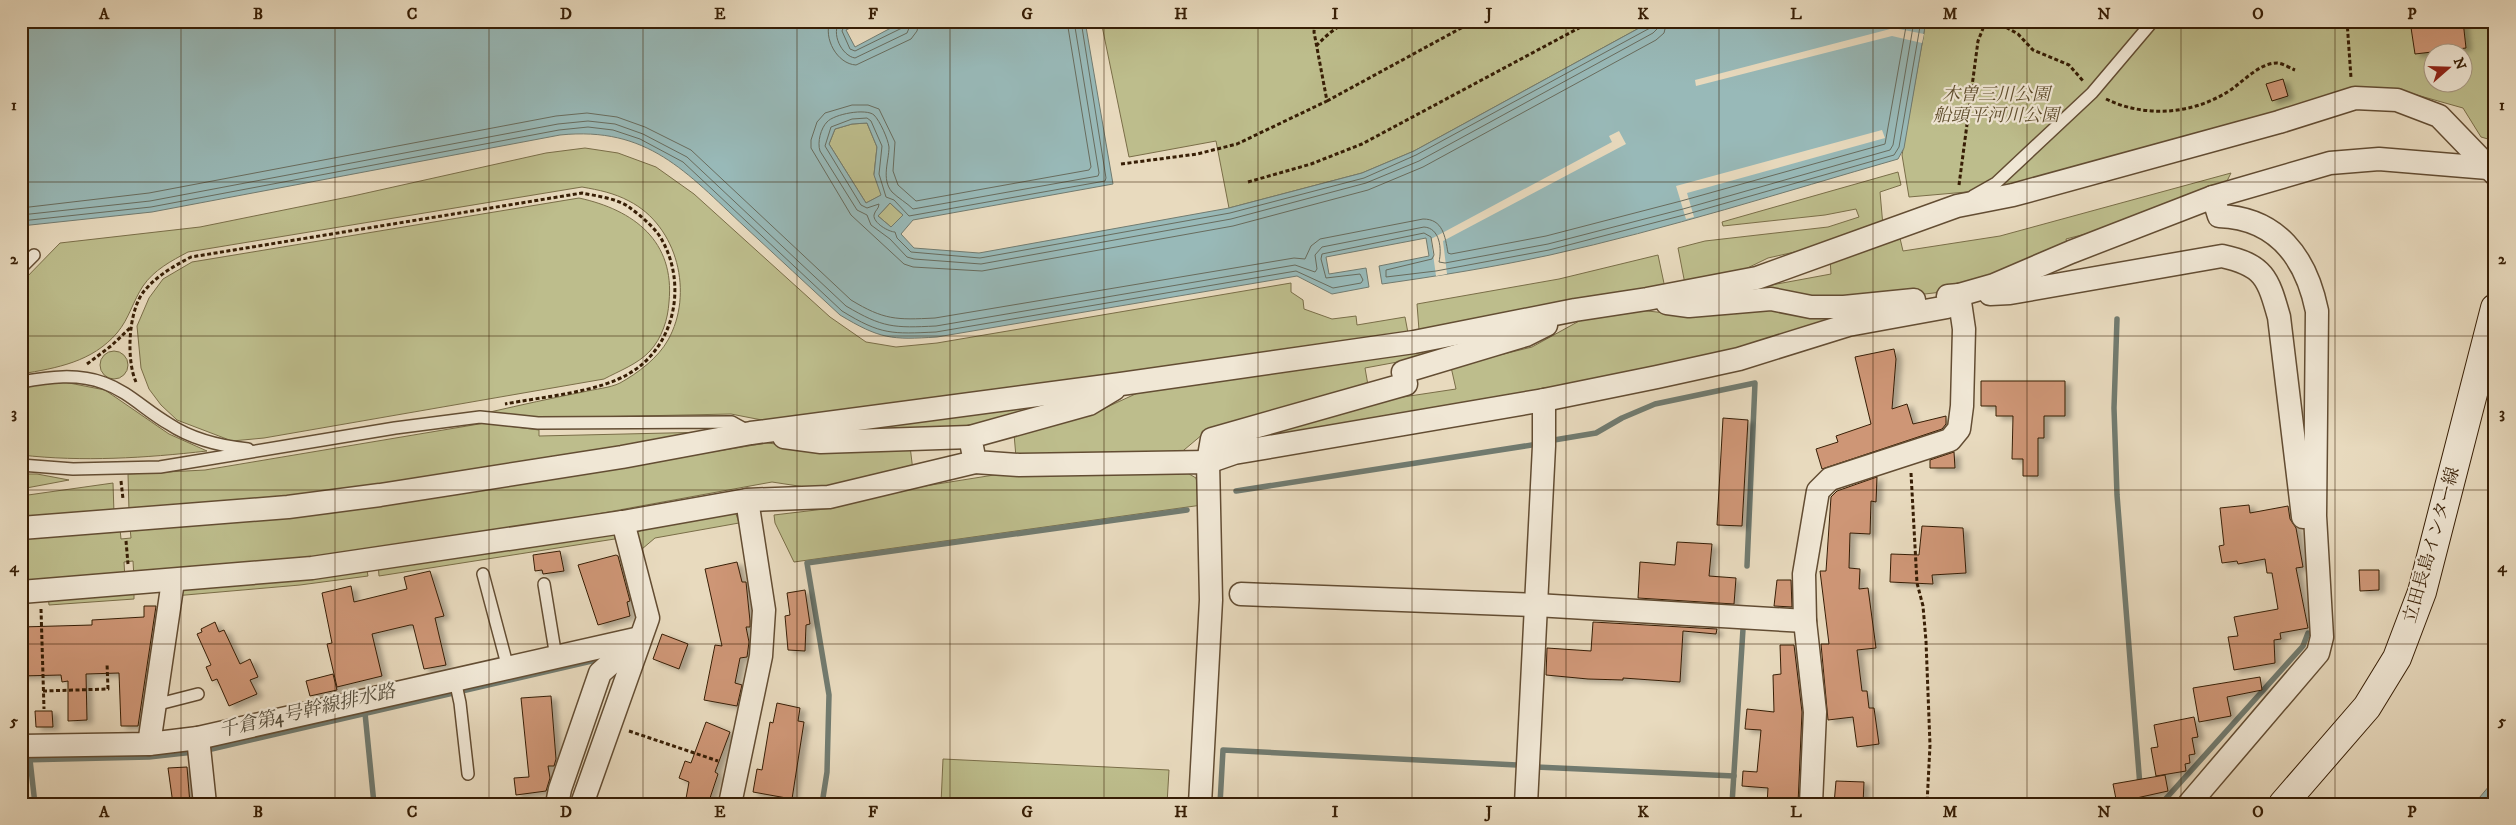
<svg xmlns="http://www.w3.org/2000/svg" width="2516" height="825" viewBox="0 0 2516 825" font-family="'IM FELL DW Pica','Noto Serif JP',serif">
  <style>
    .green { fill: #bdbd8c; stroke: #7a6e48; fill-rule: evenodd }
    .water { fill: #98b9b8; stroke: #717b70; fill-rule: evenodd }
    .pier { fill: #e8dabe }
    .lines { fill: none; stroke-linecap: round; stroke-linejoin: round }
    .shore { stroke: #686c5e; stroke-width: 1 }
    .stream { stroke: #717b70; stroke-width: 5.5 }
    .building { fill: #ce9676; stroke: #371e05; filter: url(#shadow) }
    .lane-casing { stroke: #634d33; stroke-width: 14 }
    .street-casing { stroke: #634d33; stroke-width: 25 }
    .secondary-casing { stroke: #371e05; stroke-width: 30 }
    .path { stroke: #371e05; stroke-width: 3; stroke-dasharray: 4 2.5; stroke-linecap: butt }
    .lane { stroke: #f0e7d5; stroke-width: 11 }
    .street { stroke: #f0e7d5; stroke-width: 22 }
    .secondary { stroke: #f0e7d5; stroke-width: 28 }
    .grid { fill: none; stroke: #371e05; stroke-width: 1; stroke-opacity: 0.55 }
    .labels { text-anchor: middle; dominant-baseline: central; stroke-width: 4.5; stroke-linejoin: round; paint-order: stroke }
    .park-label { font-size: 18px; font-style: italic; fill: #5f4e2e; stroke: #f0e7d5 }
    .street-label { font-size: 18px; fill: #371e05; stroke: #f0e7d5 }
    .water-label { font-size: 19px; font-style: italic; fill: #544c3b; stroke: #f0e7d5 }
    .neatline { fill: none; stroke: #371e05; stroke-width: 2 }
    .grid-label { font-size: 16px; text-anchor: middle; font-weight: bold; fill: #371e05 }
  </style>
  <defs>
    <filter id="shadow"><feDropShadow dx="5.5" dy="3" stdDeviation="2.5" flood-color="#0004"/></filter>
  </defs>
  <rect width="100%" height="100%" fill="#e8dabe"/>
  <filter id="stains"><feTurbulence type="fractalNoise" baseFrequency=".004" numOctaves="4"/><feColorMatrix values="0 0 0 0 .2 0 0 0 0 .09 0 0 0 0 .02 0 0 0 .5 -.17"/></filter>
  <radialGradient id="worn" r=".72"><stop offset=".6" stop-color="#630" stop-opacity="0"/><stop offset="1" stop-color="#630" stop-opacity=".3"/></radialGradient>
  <g class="green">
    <polygon points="1101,21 1652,21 1414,151 1362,173 1229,208 1216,141 1129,157"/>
    <path d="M1926 21H2493L2495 141 2481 137 2463 108 2399 90 2001 189 1909 197 1902 155ZM2434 52H2464V82H2434Z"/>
    <polygon points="867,123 877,147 874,174 882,195 866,203 829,144 835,129 852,124"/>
    <path d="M585 148 618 153 656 167 694 194 830 317 866 342 896 347 937 343 1291 283V292L1303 300 1304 309 1332 319 1356 316 1357 325 1405 317 1408 333 772 422 731 414 542 418 490 412C521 405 552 398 583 392 595 389 610 388 620 383 638 373 658 358 668 340 694 294 678 226 629 201 614 193 599 190 582 187L188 252C171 261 154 270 143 286 133 301 129 319 117 333 92 362 57 368 21 374V283L60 243 200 227 353 196 546 153Z"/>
    <polygon points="1898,172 1901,185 1880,192 1883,226 1826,245 1768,258 1731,276 1685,284 1678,248 1705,241 1828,227 1859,217 1856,209 1825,215 1723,226 1722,222"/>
    <polygon points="2231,173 2225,185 2128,223 2066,239 2068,248 1951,291 1837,304 1696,299 1831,274 1830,258 1899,234 1903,251 2000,236"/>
    <path d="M579 198C634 210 675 241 669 302 668 319 662 338 650 351 638 364 619 371 604 379L264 438 232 441 177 420 161 405 149 389 141 368 137 326 149 298 163 279 192 262Z"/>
    <polygon points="890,203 903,215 891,227 878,216"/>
    <polygon points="1658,255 1665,288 1419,330 1417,304 1559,279"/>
    <polygon points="1773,307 1873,313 1655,371 1216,449 1363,403 1456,389 1451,367 1532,347 1581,320 1638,310 1685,315"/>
    <polygon points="1513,332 1457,351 1365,368 1369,391 1203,434 1178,455 1016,457 1014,434 1094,413 1142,391"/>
    <circle cx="114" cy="365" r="14"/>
    <path d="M64 382 105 390 169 434 207 451C145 458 83 462 21 455V387Z"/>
    <polygon points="1078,400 963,428 821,433"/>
    <polygon points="485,423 539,430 539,436 711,432 609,450 288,497 129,511 128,474 205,470"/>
    <polygon points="767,443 822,449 910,446 913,471 831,491 772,482 395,551 134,578 133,561 124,562 125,579 21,586 21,536 120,529 121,539 131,538 130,528 375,506"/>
    <polygon points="1019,471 1184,471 1196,478 1202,505 794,562 775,523 774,515 833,508 906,489"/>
    <polygon points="21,474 37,474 69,480 21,489"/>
    <polygon points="113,483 114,513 21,519 21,496"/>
    <polygon points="735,511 739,523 655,538 642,549 637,532 660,524"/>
    <polygon points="613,528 621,538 379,576 378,563"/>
    <polygon points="366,565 368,576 300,585 174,596 177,585"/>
    <polygon points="134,588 134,599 49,605 48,595"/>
    <polygon points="943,759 1169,770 1167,804 941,804"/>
  </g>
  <g class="water">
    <path d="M21 21H865L846 30 855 47 904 21H1085L1113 184 913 220 901 234 914 248 979 253 1229 208 1362 173 1414 151 1652 21H1926L1904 148 1898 159C1783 192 1667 229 1550 255 1494 267 1438 276 1382 284L1379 266 1429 256 1426 238 1326 257 1329 274 1366 268 1369 287 1332 294 1297 276 937 337C891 340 880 339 840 315 808 286 777 256 745 227 686 172 648 126 560 135L152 212 21 226ZM867 123 877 147 874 175 881 195 866 203 829 144 835 129 852 124ZM890 203 903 215 891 227 878 216Z"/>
    <polygon points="2495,779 2495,804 2474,804"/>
  </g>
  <g class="pier">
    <polygon points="1894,28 1924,34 1922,43 1892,36 1696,86 1695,80"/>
    <polygon points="1882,130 1885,138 1687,193 1694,217 1686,219 1676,186"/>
    <polygon points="1619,131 1626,144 1443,241 1447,274 1436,276 1431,239 1612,142 1609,136"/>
  </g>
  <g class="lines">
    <g class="shore">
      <path d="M830 21C823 38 837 64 856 65L911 39 917 31 919 21"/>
      <path d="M840 21C830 33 842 56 855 58L907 33 912 21"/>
      <polyline points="853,21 844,26 842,31 850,49 855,51 902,28 905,21"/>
      <polyline points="1067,21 1091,167 1089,170 916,201 898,185 893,171 895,142 879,109 868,105 852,105 825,113 817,122 811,140 811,148 851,215 904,264 913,267 982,271 1233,226 1368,190 1423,167 1656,40 1664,33 1667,21"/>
      <path d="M1074 21 1099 173 1098 176 913 209C907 203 898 198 892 192 881 179 889 161 889 147 888 139 880 121 874 115 866 108 834 114 827 122 821 128 817 142 820 151L857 210 867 215 871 225 890 239 907 257 914 259 981 264 1231 219 1366 183 1419 161 1653 33 1657 29 1659 21"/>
      <path d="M1081 21 1106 178 1105 181 909 216 894 200 886 197 879 174 882 146 871 121 867 118 852 119 831 127 825 146 861 205 867 208 879 204C879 209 875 210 874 215 873 223 889 232 895 232L897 238 911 252 980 258 1230 213 1364 178 1416 155 1650 28 1653 21"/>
      <path d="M21 208 149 193 556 116 587 113 617 117 645 127 691 150 851 300C884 320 896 320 935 318L1294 258 1305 259 1311 246 1320 239 1423 219C1443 219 1445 236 1448 253L1451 254 1546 236 1681 201 1885 144 1907 21"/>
      <path d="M21 215 150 201 558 124 588 121 615 124 643 134 687 157 846 306C883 328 894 328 936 326L1295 265 1315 272 1317 269 1315 255 1322 247 1424 227C1440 228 1442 249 1439 262L1445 263 1548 244 1683 209 1890 150 1893 145 1914 21"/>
      <path d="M21 221 151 207 559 130 588 127 613 130 640 139 683 162 842 311C881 335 892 334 936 332L1296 271 1333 288 1361 283 1363 280 1360 274 1326 278 1321 259 1322 254 1424 233 1431 237 1434 255 1432 259 1386 270V277L1436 271 1549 250 1684 215 1894 155 1899 147 1921 21"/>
    </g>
    <g class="stream">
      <polyline points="2117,319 2114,408 2117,495 2140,786"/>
      <polyline points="1554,440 1596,433 1622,418 1655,404 1755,383 1747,566"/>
      <polyline points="1236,491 1538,444"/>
      <polyline points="365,713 374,804"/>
      <polyline points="203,751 596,660"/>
      <polyline points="21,760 149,757 194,752"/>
      <polyline points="30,760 35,804"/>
      <polyline points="1536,767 1734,776"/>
      <polyline points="822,804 827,772 829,695 807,563 1187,510"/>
      <polyline points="1220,804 1223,750 1517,765"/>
      <polyline points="1732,804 1743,629"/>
      <polyline points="2161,804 2303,646 2308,633"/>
    </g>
  </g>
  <g class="building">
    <polygon points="2410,21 2463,21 2466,48 2415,54"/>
    <polygon points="2283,79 2288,96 2272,101 2266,84"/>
    <polygon points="1894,349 1896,359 1892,409 1907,404 1913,424 1946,416 1946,424 1942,429 1822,469 1816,449 1838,442 1836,436 1871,424 1855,357"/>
    <polygon points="1981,381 2065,381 2065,416 2044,416 2044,438 2038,438 2038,476 2023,476 2023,459 2012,459 2013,416 1996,416 1996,406 1981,406"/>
    <polygon points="1723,418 1748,420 1742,526 1717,525"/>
    <polygon points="1954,452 1955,468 1930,468 1930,460"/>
    <polygon points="1877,477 1876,502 1871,501 1870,534 1850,533 1849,568 1860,569 1859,589 1868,588 1876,648 1857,650 1862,691 1867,691 1869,708 1874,708 1879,744 1857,747 1853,717 1828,720 1821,644 1829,644 1820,571 1826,571 1831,497 1837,491"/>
    <polygon points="2249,505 2250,513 2288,506 2290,519 2296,528 2303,567 2296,568 2308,628 2280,633 2281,639 2274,640 2275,663 2234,670 2228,637 2238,636 2234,617 2278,609 2272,573 2267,573 2265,559 2238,564 2237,561 2222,563 2219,546 2224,545 2220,508"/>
    <polygon points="1922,526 1963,528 1966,573 1932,575 1933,584 1890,582 1891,554 1919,555"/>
    <polygon points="1677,542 1712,544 1709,576 1736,578 1734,604 1638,598 1640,562 1675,565"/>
    <polygon points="560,551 564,571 543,574 542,570 535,571 533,555"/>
    <polygon points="616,555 618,556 630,601 627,602 630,616 598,625 578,565"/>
    <polygon points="737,562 742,582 746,582 750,621 750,627 746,627 749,642 747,657 740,658 735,683 742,685 737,706 704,700 715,645 722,646 705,569"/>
    <polygon points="2359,570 2379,570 2379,590 2360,591"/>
    <polygon points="430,571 444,616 435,618 446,665 424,669 413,625 410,625 372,634 382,676 337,687 327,644 332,643 322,593 351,586 354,602 407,589 404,577"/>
    <polygon points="1777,580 1791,580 1792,607 1774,606"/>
    <polygon points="805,590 810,624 806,625 805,651 788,650 785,616 790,615 787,593"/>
    <polygon points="144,606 156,606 138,726 121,726 119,673 86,674 87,720 68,721 68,681 62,682 61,675 21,676 21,627 92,625 92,620 144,617"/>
    <polygon points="215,622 219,632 224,630 240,664 250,659 258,677 250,680 257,694 229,706 217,679 212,681 206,667 211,665 197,634 202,632 201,629"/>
    <polygon points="1593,622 1717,629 1716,634 1683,631 1680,682 1623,678 1623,680 1588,679 1546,675 1547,648 1591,651"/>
    <polygon points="662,634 688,644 679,669 653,659"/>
    <polygon points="1780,645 1794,645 1802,712 1798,804 1767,804 1768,788 1742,786 1743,771 1757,772 1761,730 1745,729 1747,709 1774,712 1773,675 1781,674"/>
    <polygon points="333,674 337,690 310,696 306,681"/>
    <polygon points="2260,677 2262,690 2227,697 2231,716 2199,722 2193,688"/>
    <polygon points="551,696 556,759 554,766 548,766 550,778 546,791 516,795 514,778 529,777 521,698"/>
    <polygon points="777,703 800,708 798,721 804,722 792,799 753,792 757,769 762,770 770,722 773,723"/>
    <polygon points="35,711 52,711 53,727 36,727"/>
    <polygon points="2194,717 2198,737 2192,738 2195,754 2189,755 2190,763 2185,764 2186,771 2156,776 2151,748 2158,747 2154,725"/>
    <polygon points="706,722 730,732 715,772 718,774 708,804 685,804 689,782 679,778 685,761 691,763"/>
    <polygon points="187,767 190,804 173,804 168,768"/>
    <polygon points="2165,775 2168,791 2132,799 2133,804 2117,804 2113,784"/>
    <polygon points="1836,781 1864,782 1863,804 1834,804"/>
  </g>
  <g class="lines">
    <g class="lane-casing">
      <g id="lane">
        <polyline points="1973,196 1996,183 2092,93 2153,21"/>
        <polyline points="21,268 34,255"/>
        <path d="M21 382C49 377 77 373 104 383 129 392 146 411 169 424 193 440 220 446 248 449"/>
        <polyline points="21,465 73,469 160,467 395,428 480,417 538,423 732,422 750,432"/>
        <polyline points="483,574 508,668"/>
        <polyline points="544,584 556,657"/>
        <polyline points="455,680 460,703 468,774"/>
        <polyline points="155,705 198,694"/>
      </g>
    </g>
    <g class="street-casing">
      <g id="street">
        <path d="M1990 294 2010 293 2222 256C2264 265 2268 278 2279 317L2303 517"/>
        <polyline points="1667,303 1689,306 1771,299 1811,307 1844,307 1914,300"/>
        <polyline points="1546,325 1526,335 1403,372 1406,384 1212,439 1208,462 1234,453 1544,400 1657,377 1739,359 1848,325 1947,307 1959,295 1994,285 2071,252 2213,197 2330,163 2379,159 2488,168"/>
        <polyline points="1114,389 1089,404 970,437 975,462 1019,465 1208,462 1211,600 1200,804"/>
        <polyline points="784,437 821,442 970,437"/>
        <polyline points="21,528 288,507 380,495 622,457 751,433 1121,384 1414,342 1575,310 1647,299 1757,278 1957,206 2013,195 2279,122 2355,98 2397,100 2439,116 2495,174"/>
        <polyline points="21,592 312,568 623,522 747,500 829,497 975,462"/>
        <polyline points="1241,594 1536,605 1805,621"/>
        <polyline points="198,738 205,804"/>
        <polyline points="149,744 173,581"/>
        <polyline points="21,746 149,744 198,738 640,638"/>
        <polyline points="557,804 560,789 600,673 637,640"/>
        <polyline points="582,804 648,618 623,522"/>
        <polyline points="730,804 761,656 764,610 747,500"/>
        <polyline points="1526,804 1544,446 1544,400"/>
        <polyline points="1811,804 1815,712 1805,621 1804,574 1818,491 1830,479 1950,440 1959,429 1962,406 1964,329 1959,295 1948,296"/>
        <path d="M2189 804 2318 653 2322 637 2315 516 2317 311C2306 257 2277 218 2219 216L2213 197"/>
      </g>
    </g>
    <g class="secondary-casing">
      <polyline id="secondary" points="2283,804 2367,707 2397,658 2422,592 2495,308"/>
    </g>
    <g class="path">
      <polyline points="1995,21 2018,34 2033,50 2069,65 2084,82"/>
      <polyline points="2347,21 2351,78"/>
      <path d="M1316 46C1327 35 1336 26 1351 21"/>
      <path d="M2106 99C2143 117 2188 115 2224 94 2240 86 2257 63 2277 63 2282 63 2290 68 2295 70"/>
      <polyline points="1327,101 1474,21"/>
      <polyline points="1121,164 1197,154 1237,144 1327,101 1314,32 1315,21"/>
      <polyline points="1248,182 1311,164 1362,144 1592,21"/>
      <polyline points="1959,185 1978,41 1986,21"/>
      <polyline points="87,364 111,346 130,328"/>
      <path d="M136 382C126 360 128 309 145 290 158 275 174 266 191 257L582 193C596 196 616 198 629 207 641 216 657 229 663 242 687 287 674 347 630 373 600 392 541 397 505 404"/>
      <polyline points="1911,473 1917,583 1923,606 1926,641 1930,745 1927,804"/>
      <polyline points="121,481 123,499"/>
      <polyline points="126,541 128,564"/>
      <polyline points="41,609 44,709"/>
      <polyline points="43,691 108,689 107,663"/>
      <polyline points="629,731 718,761"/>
    </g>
    <use href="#lane" class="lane"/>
    <use href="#street" class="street"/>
    <use href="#secondary" class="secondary"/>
  </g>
  <path class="grid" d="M181 21V804M335 21V804M489 21V804M643 21V804M797 21V804M950 21V804M1104 21V804M1258 21V804M1412 21V804M1566 21V804M1719 21V804M1873 21V804M2027 21V804M2181 21V804M2335 21V804M21 182H2495M21 336H2495M21 490H2495M21 644H2495"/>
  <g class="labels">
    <g class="park-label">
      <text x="1996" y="95">木曽三川公園<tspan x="1996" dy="21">船頭平河川公園</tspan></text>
    </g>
    <g class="street-label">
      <text transform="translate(2432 545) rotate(-74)">立田長島インター線</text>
    </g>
    <g class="water-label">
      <text transform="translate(307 711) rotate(-13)">千倉第4号幹線排水路</text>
    </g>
  </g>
  <rect width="2516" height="825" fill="none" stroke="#e8dabe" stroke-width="55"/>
  <g transform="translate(2448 68) rotate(70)"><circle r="24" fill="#f0e7d5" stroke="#a69782"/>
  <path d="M0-4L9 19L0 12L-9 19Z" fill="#8f2418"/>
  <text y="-8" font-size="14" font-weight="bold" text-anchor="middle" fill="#371e05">N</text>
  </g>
  <rect x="28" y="28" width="2460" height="770" class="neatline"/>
  <g class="grid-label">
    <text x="104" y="19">A</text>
    <text x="258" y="19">B</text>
    <text x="412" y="19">C</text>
    <text x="566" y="19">D</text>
    <text x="720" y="19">E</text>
    <text x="873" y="19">F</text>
    <text x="1027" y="19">G</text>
    <text x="1181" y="19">H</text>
    <text x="1335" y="19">I</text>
    <text x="1489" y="19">J</text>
    <text x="1643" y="19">K</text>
    <text x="1796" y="19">L</text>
    <text x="1950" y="19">M</text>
    <text x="2104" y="19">N</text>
    <text x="2258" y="19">O</text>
    <text x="2412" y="19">P</text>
    <text x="14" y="110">1</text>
    <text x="2502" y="110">1</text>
    <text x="14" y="264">2</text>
    <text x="2502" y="264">2</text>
    <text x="14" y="418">3</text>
    <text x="2502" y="418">3</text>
    <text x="14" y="572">4</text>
    <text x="2502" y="572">4</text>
    <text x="14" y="726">5</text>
    <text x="2502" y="726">5</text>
    <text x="104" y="817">A</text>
    <text x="258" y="817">B</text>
    <text x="412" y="817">C</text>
    <text x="566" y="817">D</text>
    <text x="720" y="817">E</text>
    <text x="873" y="817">F</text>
    <text x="1027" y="817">G</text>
    <text x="1181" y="817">H</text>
    <text x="1335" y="817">I</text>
    <text x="1489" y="817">J</text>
    <text x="1643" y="817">K</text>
    <text x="1796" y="817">L</text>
    <text x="1950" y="817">M</text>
    <text x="2104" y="817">N</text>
    <text x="2258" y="817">O</text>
    <text x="2412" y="817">P</text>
  </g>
  <rect width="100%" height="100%" filter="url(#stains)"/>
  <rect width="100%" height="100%" fill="url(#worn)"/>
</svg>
